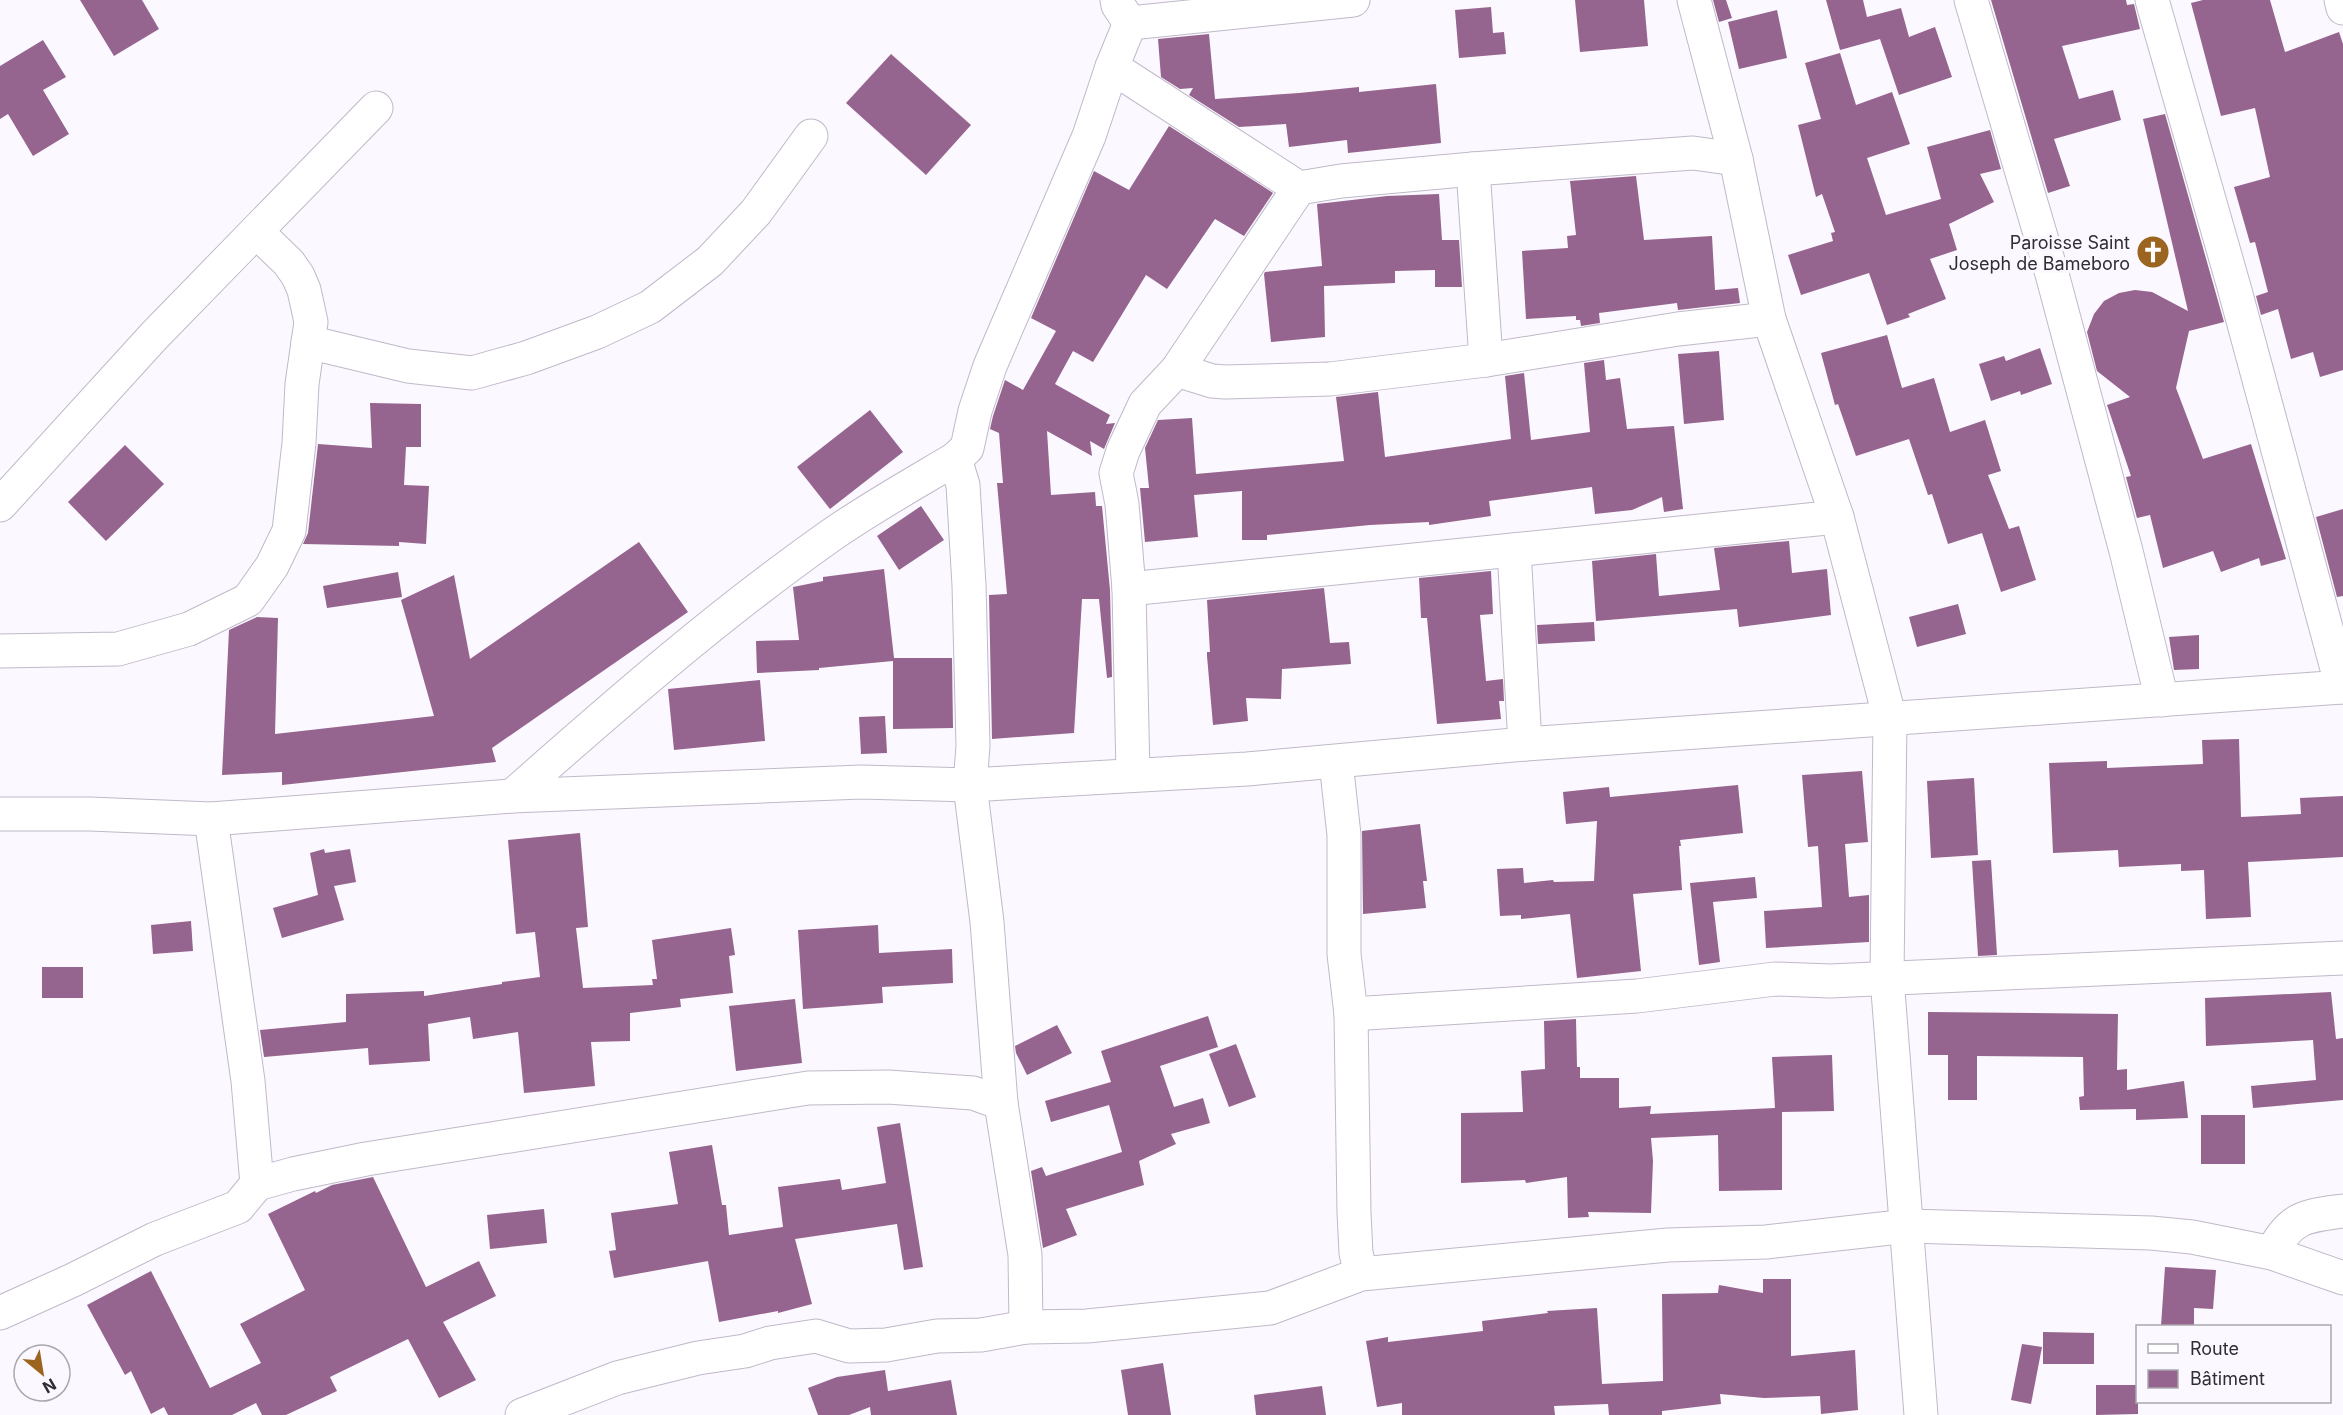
<svg xmlns="http://www.w3.org/2000/svg" width="2343" height="1415" viewBox="0 0 2343 1415" font-family="Inter,sans-serif">
  <style>
    .building { fill: #95648f }
    .lines { fill: none; stroke-linecap: round; stroke-linejoin: round }
    .minor-casing { stroke: #c0b9c9; stroke-width: 35 }
    .minor { stroke: #fff; stroke-width: 33 }
    .labels { text-anchor: middle; dominant-baseline: central; stroke-width: 6; stroke-linejoin: round; paint-order: stroke }
    .poi-label { font-size: 18px; fill: #302d34; stroke: #fbf8ff; text-anchor: end }
  </style>
  <rect width="100%" height="100%" fill="#fbf8ff"/>
  <g class="building">
    <polygon points="80,0 142,0 159,29 114,56"/>
    <polygon points="1575,0 1644,0 1648,46 1580,52"/>
    <polygon points="1713,0 1726,0 1732,18 1719,22"/>
    <polygon points="1826,0 1863,0 1867,17 1901,8 1909,37 1935,27 1952,77 1899,95 1880,39 1840,50"/>
    <polygon points="1991,0 2126,0 2127,5 2134,4 2140,29 2062,46 2079,99 2113,90 2121,120 2054,139 2070,186 2048,193"/>
    <polygon points="2203,0 2270,0 2285,52 2339,32 2343,44 2343,370 2320,377 2313,352 2291,359 2278,309 2261,315 2256,296 2268,292 2255,242 2250,243 2234,187 2270,177 2255,108 2221,116 2191,3"/>
    <polygon points="1491,7 1493,33 1504,32 1506,54 1459,58 1455,10"/>
    <polygon points="1777,10 1787,58 1739,69 1728,22"/>
    <polygon points="1209,34 1215,99 1299,93 1359,87 1359,92 1436,84 1441,143 1348,153 1347,140 1289,147 1286,124 1239,127 1189,95 1193,88 1180,89 1161,77 1158,39"/>
    <polygon points="43,40 66,77 43,90 69,134 33,156 8,114 0,119 0,66"/>
    <polygon points="1840,53 1856,105 1892,92 1910,144 1867,158 1886,215 1941,199 1927,147 1990,130 2001,169 1980,174 1994,202 1949,224 1957,250 1930,259 1946,299 1908,314 1910,317 1887,325 1869,273 1801,295 1788,255 1833,241 1831,233 1835,232 1822,194 1816,197 1798,125 1821,119 1805,63"/>
    <polygon points="891,54 971,125 926,175 846,103"/>
    <polygon points="2165,114 2224,322 2189,331 2176,388 2203,459 2251,444 2286,559 2261,566 2259,558 2221,572 2213,551 2163,568 2150,515 2137,518 2126,477 2131,476 2107,405 2130,397 2097,371 2087,332 2094,314 2104,301 2119,293 2135,290 2152,292 2188,311 2143,119"/>
    <polygon points="1169,126 1273,193 1244,236 1215,219 1167,289 1146,275 1093,362 1073,351 1055,384 1110,415 1106,424 1115,423 1104,449 1090,441 1092,456 1047,431 1051,495 1095,492 1096,506 1102,506 1110,590 1112,677 1107,678 1099,599 1082,599 1074,733 992,739 989,595 1007,594 997,483 1003,483 999,433 990,429 993,416 1005,380 1023,390 1056,331 1031,318 1094,171 1129,190"/>
    <polygon points="1636,176 1644,240 1712,236 1715,290 1738,288 1740,303 1678,310 1677,303 1599,313 1600,323 1581,326 1580,320 1576,320 1576,316 1526,319 1522,251 1568,248 1567,236 1576,235 1570,181"/>
    <polygon points="1439,194 1442,240 1459,240 1462,287 1435,287 1435,270 1395,271 1395,283 1324,286 1325,337 1271,342 1264,274 1265,272 1322,266 1317,204 1387,196"/>
    <polygon points="1887,335 1902,388 1934,378 1950,432 1985,420 2001,471 1988,475 2009,529 2019,526 2036,580 2001,592 1982,533 1948,544 1932,494 1928,495 1909,439 1856,456 1838,404 1835,405 1821,353"/>
    <polygon points="2040,348 2052,384 2021,395 2020,391 1991,401 1979,364 2004,356 2006,361"/>
    <polygon points="1719,351 1724,420 1684,424 1678,354"/>
    <polygon points="1604,360 1606,380 1620,378 1627,429 1674,426 1683,509 1664,512 1662,497 1632,510 1595,514 1592,487 1489,501 1491,516 1429,525 1429,522 1370,525 1267,535 1267,540 1242,540 1242,491 1194,495 1198,537 1145,542 1140,488 1149,488 1145,448 1158,420 1192,418 1196,474 1344,461 1336,397 1378,392 1385,457 1511,439 1505,376 1524,373 1531,440 1590,432 1584,363"/>
    <polygon points="370,403 421,404 421,447 406,447 404,485 429,486 426,544 399,542 399,546 303,544 308,533 318,444 372,448"/>
    <polygon points="870,410 903,452 830,509 797,467"/>
    <polygon points="125,445 164,484 106,541 68,502"/>
    <polygon points="921,506 944,540 899,570 877,536"/>
    <polygon points="2343,509 2343,596 2337,597 2316,517"/>
    <polygon points="1789,541 1792,573 1827,569 1831,615 1739,627 1737,609 1596,621 1592,561 1656,554 1659,596 1720,590 1714,548"/>
    <polygon points="639,542 688,612 492,748 496,762 282,785 282,772 222,775 229,630 257,617 278,618 275,734 434,716 401,600 454,575 470,659"/>
    <polygon points="884,569 894,658 952,658 953,728 893,729 893,661 819,668 819,670 757,673 756,641 799,640 793,587 823,581 823,577"/>
    <polygon points="1491,571 1493,614 1480,615 1486,681 1503,679 1504,701 1499,701 1501,719 1437,724 1427,618 1421,618 1419,578"/>
    <polygon points="398,572 402,597 327,608 323,586"/>
    <polygon points="1324,588 1330,643 1349,642 1351,664 1282,669 1281,699 1246,698 1248,721 1213,725 1207,656 1207,652 1210,652 1207,600"/>
    <polygon points="1958,604 1966,634 1917,647 1909,617"/>
    <polygon points="1594,622 1595,641 1538,644 1537,625"/>
    <polygon points="2199,635 2199,669 2174,670 2169,637"/>
    <polygon points="760,680 765,741 674,750 668,689"/>
    <polygon points="885,716 887,753 861,754 859,717"/>
    <polygon points="2239,739 2241,817 2301,814 2300,798 2343,796 2343,857 2248,862 2251,917 2206,919 2204,870 2181,871 2181,864 2119,867 2118,850 2053,853 2049,763 2107,761 2107,768 2203,764 2202,740"/>
    <polygon points="1862,771 1868,842 1845,844 1849,897 1869,895 1869,942 1766,948 1764,911 1822,907 1818,846 1808,847 1802,775"/>
    <polygon points="1974,778 1978,855 1931,858 1927,781"/>
    <polygon points="1738,785 1743,833 1680,840 1681,846 1679,846 1682,890 1633,894 1641,971 1577,978 1570,914 1521,919 1521,915 1500,916 1497,869 1523,868 1524,883 1553,880 1554,882 1594,881 1597,821 1566,824 1563,792 1609,787 1610,797"/>
    <polygon points="1420,824 1427,881 1423,881 1426,908 1363,914 1362,831"/>
    <polygon points="580,833 588,927 576,928 583,988 653,985 652,979 657,979 652,940 731,928 735,955 729,956 733,993 680,999 681,1007 630,1013 630,1041 591,1042 595,1086 524,1093 518,1032 473,1039 470,1017 428,1024 430,1061 369,1065 368,1048 264,1057 260,1030 346,1022 346,994 424,991 424,996 502,984 502,982 540,977 535,932 516,934 508,840"/>
    <polygon points="324,849 325,853 350,849 356,882 334,886 344,920 282,938 273,908 318,895 310,853"/>
    <polygon points="1991,860 1997,955 1978,956 1972,861"/>
    <polygon points="1755,877 1757,898 1713,902 1720,962 1699,965 1690,883"/>
    <polygon points="191,921 193,951 153,954 151,925"/>
    <polygon points="878,925 879,953 952,949 953,983 882,987 883,1003 803,1009 798,930"/>
    <rect x="42" y="967" width="41" height="31"/>
    <polygon points="2331,992 2336,1039 2343,1038 2343,1100 2253,1108 2251,1086 2316,1080 2313,1040 2206,1046 2205,998"/>
    <polygon points="795,999 802,1063 736,1071 729,1006"/>
    <polygon points="1928,1012 2118,1014 2117,1070 2127,1069 2127,1090 2184,1081 2188,1118 2136,1120 2136,1109 2080,1110 2079,1097 2084,1096 2083,1057 1977,1056 1977,1100 1948,1100 1948,1055 1928,1055"/>
    <polygon points="1208,1016 1218,1047 1160,1066 1174,1107 1203,1098 1210,1123 1171,1134 1176,1144 1139,1161 1144,1185 1066,1209 1077,1235 1043,1248 1031,1171 1042,1167 1046,1176 1122,1152 1109,1105 1051,1122 1045,1101 1111,1082 1101,1051"/>
    <polygon points="1576,1019 1577,1067 1580,1067 1580,1078 1619,1078 1619,1108 1651,1106 1650,1114 1775,1108 1772,1057 1832,1055 1834,1111 1782,1112 1782,1190 1719,1191 1718,1135 1651,1138 1653,1161 1651,1213 1588,1212 1589,1217 1568,1218 1567,1177 1526,1183 1525,1180 1461,1183 1461,1113 1523,1112 1521,1071 1545,1069 1544,1021"/>
    <polygon points="1057,1025 1072,1053 1027,1075 1016,1053 1015,1046"/>
    <polygon points="1236,1044 1256,1097 1229,1107 1209,1054"/>
    <rect x="2201" y="1115" width="44" height="49"/>
    <polygon points="900,1123 923,1267 904,1270 897,1224 795,1239 812,1304 778,1313 778,1311 719,1322 708,1261 614,1278 609,1251 616,1250 611,1213 678,1204 669,1152 712,1145 722,1205 726,1205 729,1235 783,1227 778,1187 840,1179 842,1190 886,1183 877,1127"/>
    <polygon points="373,1177 426,1287 479,1261 496,1296 443,1322 476,1380 439,1398 408,1339 330,1377 337,1391 286,1415 262,1415 256,1403 232,1415 168,1415 164,1407 151,1414 131,1371 125,1375 87,1305 151,1271 210,1388 261,1363 240,1324 305,1290 268,1214 315,1191 316,1193 332,1185"/>
    <polygon points="544,1209 547,1243 490,1249 487,1215"/>
    <polygon points="2165,1267 2216,1270 2213,1309 2194,1308 2194,1326 2161,1326"/>
    <polygon points="1763,1279 1791,1279 1791,1356 1855,1350 1858,1410 1821,1414 1820,1396 1764,1398 1720,1394 1721,1404 1662,1411 1662,1415 1609,1415 1608,1404 1554,1406 1555,1415 1402,1415 1402,1403 1377,1407 1366,1341 1388,1337 1388,1342 1483,1331 1482,1321 1548,1313 1547,1311 1597,1308 1602,1384 1663,1381 1662,1294 1718,1293 1719,1285 1763,1293"/>
    <polygon points="2043,1332 2094,1333 2094,1364 2043,1364"/>
    <polygon points="2022,1344 2042,1347 2031,1404 2011,1400"/>
    <polygon points="1163,1363 1171,1415 1128,1415 1121,1370"/>
    <polygon points="885,1370 888,1391 951,1380 957,1415 871,1415 870,1407 849,1415 818,1415 808,1388 837,1377"/>
    <polygon points="2096,1385 2138,1385 2138,1414 2096,1415"/>
    <polygon points="1322,1386 1326,1415 1256,1415 1254,1395"/>
  </g>
  <g class="lines">
    <g class="minor-casing">
      <g id="minor">
        <polyline points="1694,0 1736,159 1769,319 1837,517 1890,719 1887,978 1921,1415"/>
        <polyline points="1971,0 2052,274 2126,551 2162,700"/>
        <polyline points="2152,0 2234,287 2342,687"/>
        <polyline points="2341,0 2343,8"/>
        <polyline points="1130,23 1353,0"/>
        <polyline points="1112,67 1299,188 1341,181 1473,169 1693,153 1736,159"/>
        <polyline points="1473,169 1486,360"/>
        <polyline points="308,342 408,366 472,373 526,358 597,332 650,307 710,261 756,212 811,136"/>
        <polyline points="1177,370 1299,188"/>
        <polyline points="0,505 154,336 376,108"/>
        <polyline points="1514,550 1525,744"/>
        <polyline points="1129,589 1837,517"/>
        <polyline points="0,651 118,649 189,629 248,600 272,566 289,531 299,443 302,384 311,322 304,290 298,276 289,263 257,232"/>
        <polyline points="1336,762 1344,835 1344,954 1351,1014 1354,1213 1356,1253 1361,1274"/>
        <polyline points="1133,774 1129,589 1122,504 1116,473 1123,451 1145,404 1177,370 1212,381 1225,382 1330,379 1486,360 1678,329 1769,319"/>
        <path d="M512 796C615 705 718 615 830 536 870 508 913 484 955 459"/>
        <polyline points="0,814 90,814 211,819 512,796 861,782 970,785 1247,769 1525,744 2343,687"/>
        <polyline points="1351,1014 1637,996 1775,979 1830,981 2343,958"/>
        <polyline points="257,1184 293,1174 366,1159 808,1088 888,1087 973,1093 1001,1103"/>
        <path d="M2272 1253C2290 1217 2305 1216 2343 1211"/>
        <polyline points="0,1313 73,1280 155,1239 238,1207 257,1184 248,1081 211,819"/>
        <polyline points="1026,1327 1025,1255 1001,1103 987,922 970,785 973,746 969,585 963,485 955,459 967,448 975,411 990,366 1089,136 1112,67 1130,23 1118,5 1117,0"/>
        <polyline points="522,1415 617,1378 698,1358 745,1351 770,1343 816,1336 849,1346 886,1345 937,1336 981,1335 1026,1327 1087,1326 1270,1308 1361,1274 1668,1245 1766,1242 1908,1226 2151,1233 2192,1237 2272,1253 2343,1278"/>
      </g>
    </g>
    <use href="#minor" class="minor"/>
  </g>
  <defs>
    <g id="church-disc" transform="scale(1.725)"><circle r="9.5" fill="#9b651f" stroke="#fbf8ff"/><path d="M-1.2-6h2.4v3.5h3.3v2.4h-3.3V6h-2.4V-.1h-3.3v-2.4h3.3Z" fill="#fff"/></g>
  </defs>
  <g fill-rule="evenodd">
    <use href="#church-disc" x="2153" y="252"/>
  </g>
  <g class="labels">
    <g class="poi-label">
      <text x="2130" y="242">Paroisse Saint<tspan x="2130" dy="21">Joseph de Bameboro</tspan></text>
    </g>
  </g>
  <rect x="2136" y="1325" width="195" height="78" fill="#fbf8ff" stroke="#aaa7ae" stroke-width="1.5"/>
  <rect x="2148" y="1344" width="30" height="9" fill="#ffffff" stroke="#aaa7ae" stroke-width="1.5"/>
  <text x="2190" y="1355" font-size="18" fill="#302d34">Route</text>
  <rect x="2148" y="1370" width="30" height="18" fill="#95648f" stroke="#aaa7ae" stroke-width="1.5"/>
  <text x="2190" y="1385" font-size="18" fill="#302d34">Bâtiment</text>
  <g transform="translate(42 1373) rotate(150)"><circle r="28" fill="#fbf8ff" stroke="#aaa7ae" stroke-width="1.5"/>
  <path d="M0-4.5L10 22L0 15L-10 22Z" fill="#9b651f"/>
  <text y="-9" font-size="16" font-weight="bold" text-anchor="middle" fill="#302d34">N</text>
  </g>
</svg>
